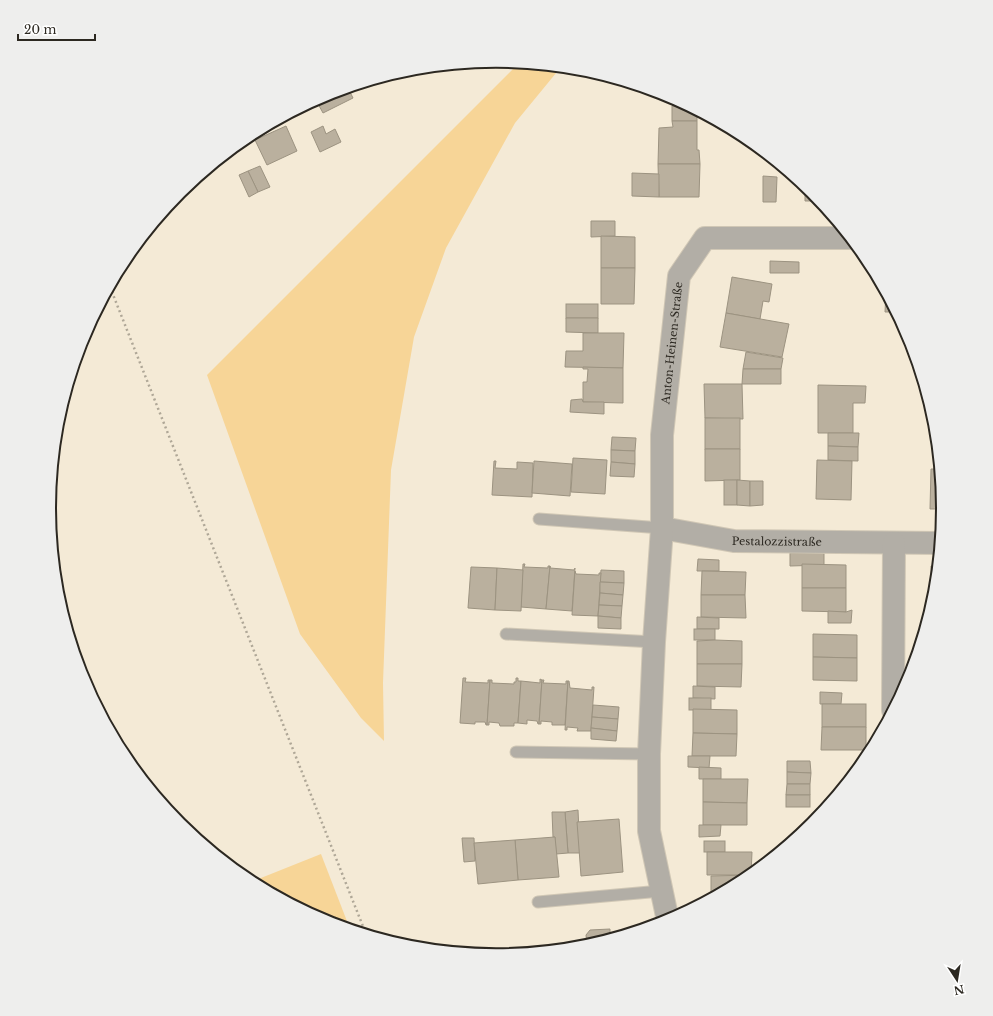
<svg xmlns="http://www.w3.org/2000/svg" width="993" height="1016" viewBox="0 0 993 1016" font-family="'Libre Baskerville',serif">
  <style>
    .green { fill: #f7d597 }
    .building { fill: #bab09e; stroke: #9c9381 }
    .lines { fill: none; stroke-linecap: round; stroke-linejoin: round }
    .service-casing { stroke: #d0c7b5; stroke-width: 13 }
    .minor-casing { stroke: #d0c7b5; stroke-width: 24 }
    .path { stroke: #afa797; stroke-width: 2.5; stroke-dasharray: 2 3; stroke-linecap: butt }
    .service { stroke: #b2aea6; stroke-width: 11 }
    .minor { stroke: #b2aea6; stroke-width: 22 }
    .labels { text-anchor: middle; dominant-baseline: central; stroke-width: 3; stroke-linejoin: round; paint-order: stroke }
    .street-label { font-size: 11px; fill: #2c2821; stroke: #fff }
    .rim { fill: none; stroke: #2c2821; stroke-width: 2 }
  </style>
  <rect width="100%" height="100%" fill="#f4ead6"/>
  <g class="green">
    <polygon points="519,63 561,67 515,123 446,248 414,337 391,470 383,683 384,741 361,718 300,634 207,375"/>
    <polygon points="321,854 350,929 325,921 251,882"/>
  </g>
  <g class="building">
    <polygon points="348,88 353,98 323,113 316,100 325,94"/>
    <polygon points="672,106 690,106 697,110 697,121 672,121"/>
    <polygon points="672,121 697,121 697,150 699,150 700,164 658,164 659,128 673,127"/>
    <polygon points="286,126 297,151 267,165 255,140"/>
    <polygon points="323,126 326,134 335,129 341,142 320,152 311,132"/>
    <polygon points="658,164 700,164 699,197 659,197"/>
    <polygon points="260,166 270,187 258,192 248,171"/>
    <polygon points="248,171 258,192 249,197 239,175"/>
    <polygon points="632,173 659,174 659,197 632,196"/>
    <polygon points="763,176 777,177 776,202 763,202"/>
    <polygon points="805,185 813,192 821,201 805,201"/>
    <polygon points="591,221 615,221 615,236 591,237"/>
    <polygon points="601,236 635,237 635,268 601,268"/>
    <polygon points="770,261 799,262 799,273 770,273"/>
    <polygon points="601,268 635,268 634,304 601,304"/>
    <polygon points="732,277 772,284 769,302 763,301 760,319 726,313"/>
    <polygon points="886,292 897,312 885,312"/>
    <rect x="566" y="304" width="32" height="14"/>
    <polygon points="726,313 789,324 782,357 720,347"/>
    <polygon points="566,318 598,318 598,333 566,332"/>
    <polygon points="583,333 624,333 623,368 565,367 566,351 583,351"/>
    <polygon points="746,352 783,358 781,369 743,369"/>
    <polygon points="583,367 623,368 623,403 583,402 583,382 587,382 588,369 583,369"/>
    <polygon points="743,369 781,369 781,384 742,384"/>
    <polygon points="704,384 742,384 743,419 705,418"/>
    <polygon points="818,385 866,386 865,403 853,403 853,433 818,433"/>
    <polygon points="582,399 583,402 604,402 604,414 570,412 571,400"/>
    <polygon points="931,406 935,421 937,436 931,436"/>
    <rect x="705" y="418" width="35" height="31"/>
    <polygon points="828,433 859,433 858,447 828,446"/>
    <polygon points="612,437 636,438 635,451 611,450"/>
    <polygon points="828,446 858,447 858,461 828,460"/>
    <polygon points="705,449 740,449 740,480 705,481"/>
    <polygon points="611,450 635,451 635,464 611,462"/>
    <polygon points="573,458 607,460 605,494 571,492"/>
    <polygon points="817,460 852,461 851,500 816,499"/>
    <polygon points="494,461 496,461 495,468 517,469 517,462 533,463 532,497 492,495"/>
    <polygon points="534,461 572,464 570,496 532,493"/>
    <polygon points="611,462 635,464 634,477 610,476"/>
    <polygon points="931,469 940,469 944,509 930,509"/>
    <rect x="724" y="480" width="13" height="25"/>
    <polygon points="737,480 750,481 750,506 737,505"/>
    <polygon points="750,481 763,481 763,505 750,506"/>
    <polygon points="790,553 824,553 824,565 790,566"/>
    <polygon points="698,559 719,560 719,571 697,571"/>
    <polygon points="523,564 525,564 524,567 548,568 548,566 550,566 546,609 521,607"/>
    <polygon points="802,564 846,565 846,588 802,588"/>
    <polygon points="550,566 550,568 574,570 575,568 572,611 546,609"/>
    <polygon points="931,566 938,566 936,589 931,589"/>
    <polygon points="471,567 497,568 495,610 468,608"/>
    <polygon points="497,568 523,570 521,611 495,610"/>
    <polygon points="601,570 624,571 624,583 600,582"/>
    <polygon points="575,571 576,574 599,575 599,573 601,573 598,616 572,615"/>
    <polygon points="702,571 746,572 745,595 701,595"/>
    <polygon points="600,582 624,583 623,595 600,593"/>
    <polygon points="802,588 846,588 846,612 802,611"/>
    <polygon points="931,589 936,589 930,612"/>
    <polygon points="600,593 623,595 622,606 599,605"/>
    <polygon points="701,595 745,595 746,618 701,617"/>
    <polygon points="599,605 622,606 621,618 598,616"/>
    <polygon points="852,610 851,623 828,623 828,611 846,612"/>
    <polygon points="598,616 621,618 621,629 598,628"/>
    <polygon points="697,617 719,618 719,629 697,629"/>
    <rect x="694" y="629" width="21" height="11"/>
    <polygon points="813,634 857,635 857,658 813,657"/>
    <polygon points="715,640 742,641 742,664 697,664 697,641"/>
    <polygon points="813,657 857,658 857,681 813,680"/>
    <polygon points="697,664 742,664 741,687 697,686"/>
    <polygon points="463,678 466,678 465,682 488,683 488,680 490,680 487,725 486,725 485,722 475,722 475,724 460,723"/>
    <polygon points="516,678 518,678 518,681 521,681 518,723 514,723 514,726 500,726 499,723 489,722 489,725 487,725 490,680 492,680 492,683 514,684 514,682 516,682"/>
    <polygon points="540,679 542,680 539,724 538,724 537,721 527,720 527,724 518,723 521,681 540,683"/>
    <polygon points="542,680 544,680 543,683 566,684 566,681 568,681 565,725 552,725 552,722 541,721 541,724 539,724"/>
    <polygon points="568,681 569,681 570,688 592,690 592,687 594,687 591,731 577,731 578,728 567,727 567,730 565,730"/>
    <polygon points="693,686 715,687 715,699 693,698"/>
    <polygon points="820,692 842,693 841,704 820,704"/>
    <rect x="689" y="698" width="22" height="12"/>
    <rect x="822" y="704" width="44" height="23"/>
    <polygon points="593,705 619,707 618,719 592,717"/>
    <polygon points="693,709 737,710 737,734 693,733"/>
    <polygon points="592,717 618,719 617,731 591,728"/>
    <polygon points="822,727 866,727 866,750 821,750"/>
    <polygon points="591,728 617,731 616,741 591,739"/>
    <polygon points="693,733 737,734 736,756 692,756"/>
    <polygon points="688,756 710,756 709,768 688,767"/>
    <polygon points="787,761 810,761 811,773 787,772"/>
    <polygon points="699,767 721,768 721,779 699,779"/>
    <polygon points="787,772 811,773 810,784 787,784"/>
    <polygon points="703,779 748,779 747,803 703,802"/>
    <polygon points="787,784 810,784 810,795 786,795"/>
    <rect x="786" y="795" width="24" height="12"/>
    <polygon points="703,802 747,803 747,825 703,825"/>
    <polygon points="578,810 580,853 568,853 565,812"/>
    <polygon points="552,812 565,812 568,853 556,854 555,837 553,837"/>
    <polygon points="619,819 623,872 581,876 577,822"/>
    <polygon points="699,825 721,825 720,836 699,837"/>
    <polygon points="555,837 559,877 518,880 515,840"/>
    <polygon points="462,838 474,838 475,861 464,862"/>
    <polygon points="515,840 518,880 478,884 474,843"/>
    <rect x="704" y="841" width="21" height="11"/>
    <polygon points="707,852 752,852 751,875 707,875"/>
    <polygon points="751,875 745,880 711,898 711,876"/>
    <polygon points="610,929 610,935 617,934 618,937 585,946 585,944 587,945 586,935 590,930"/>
  </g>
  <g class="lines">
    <g class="service-casing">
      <g id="service">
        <polyline points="539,519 662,528"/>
        <polyline points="506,634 654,642"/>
        <polyline points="516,752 649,754"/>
        <polyline points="538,902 661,891"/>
      </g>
    </g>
    <g class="minor-casing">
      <g id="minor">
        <path id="s1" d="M662 528 734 541 941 543"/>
        <polyline points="893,710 894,543"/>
        <path id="s2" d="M668 921 649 831V754L654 642 662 528V435L679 276 705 238H851"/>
      </g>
    </g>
    <polyline class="path" points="110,287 366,934"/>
    <use href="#service" class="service"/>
    <use href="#minor" class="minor"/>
  </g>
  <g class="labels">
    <g class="street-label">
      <text stroke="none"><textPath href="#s2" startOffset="581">Anton-Heinen-Straße</textPath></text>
      <text stroke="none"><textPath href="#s1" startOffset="116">Pestalozzistraße</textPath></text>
    </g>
  </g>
  <path d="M0 0H993V1016H0ZM56 508a440 440 0 1 1 880 0a440 440 0 1 1-880 0Z" fill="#eeeeed" fill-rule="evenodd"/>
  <path class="rim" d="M56 508a440 440 0 1 1 880 0a440 440 0 1 1-880 0Z"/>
  <g transform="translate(957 980) rotate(168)" stroke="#ffffff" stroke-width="3" paint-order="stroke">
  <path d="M0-3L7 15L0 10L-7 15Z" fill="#2c2821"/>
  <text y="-6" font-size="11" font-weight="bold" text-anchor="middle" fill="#2c2821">N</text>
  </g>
  <path d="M18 34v6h77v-6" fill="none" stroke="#2c2821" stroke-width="2"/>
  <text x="24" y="34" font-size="12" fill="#2c2821" stroke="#ffffff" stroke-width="3" paint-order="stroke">20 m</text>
</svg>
